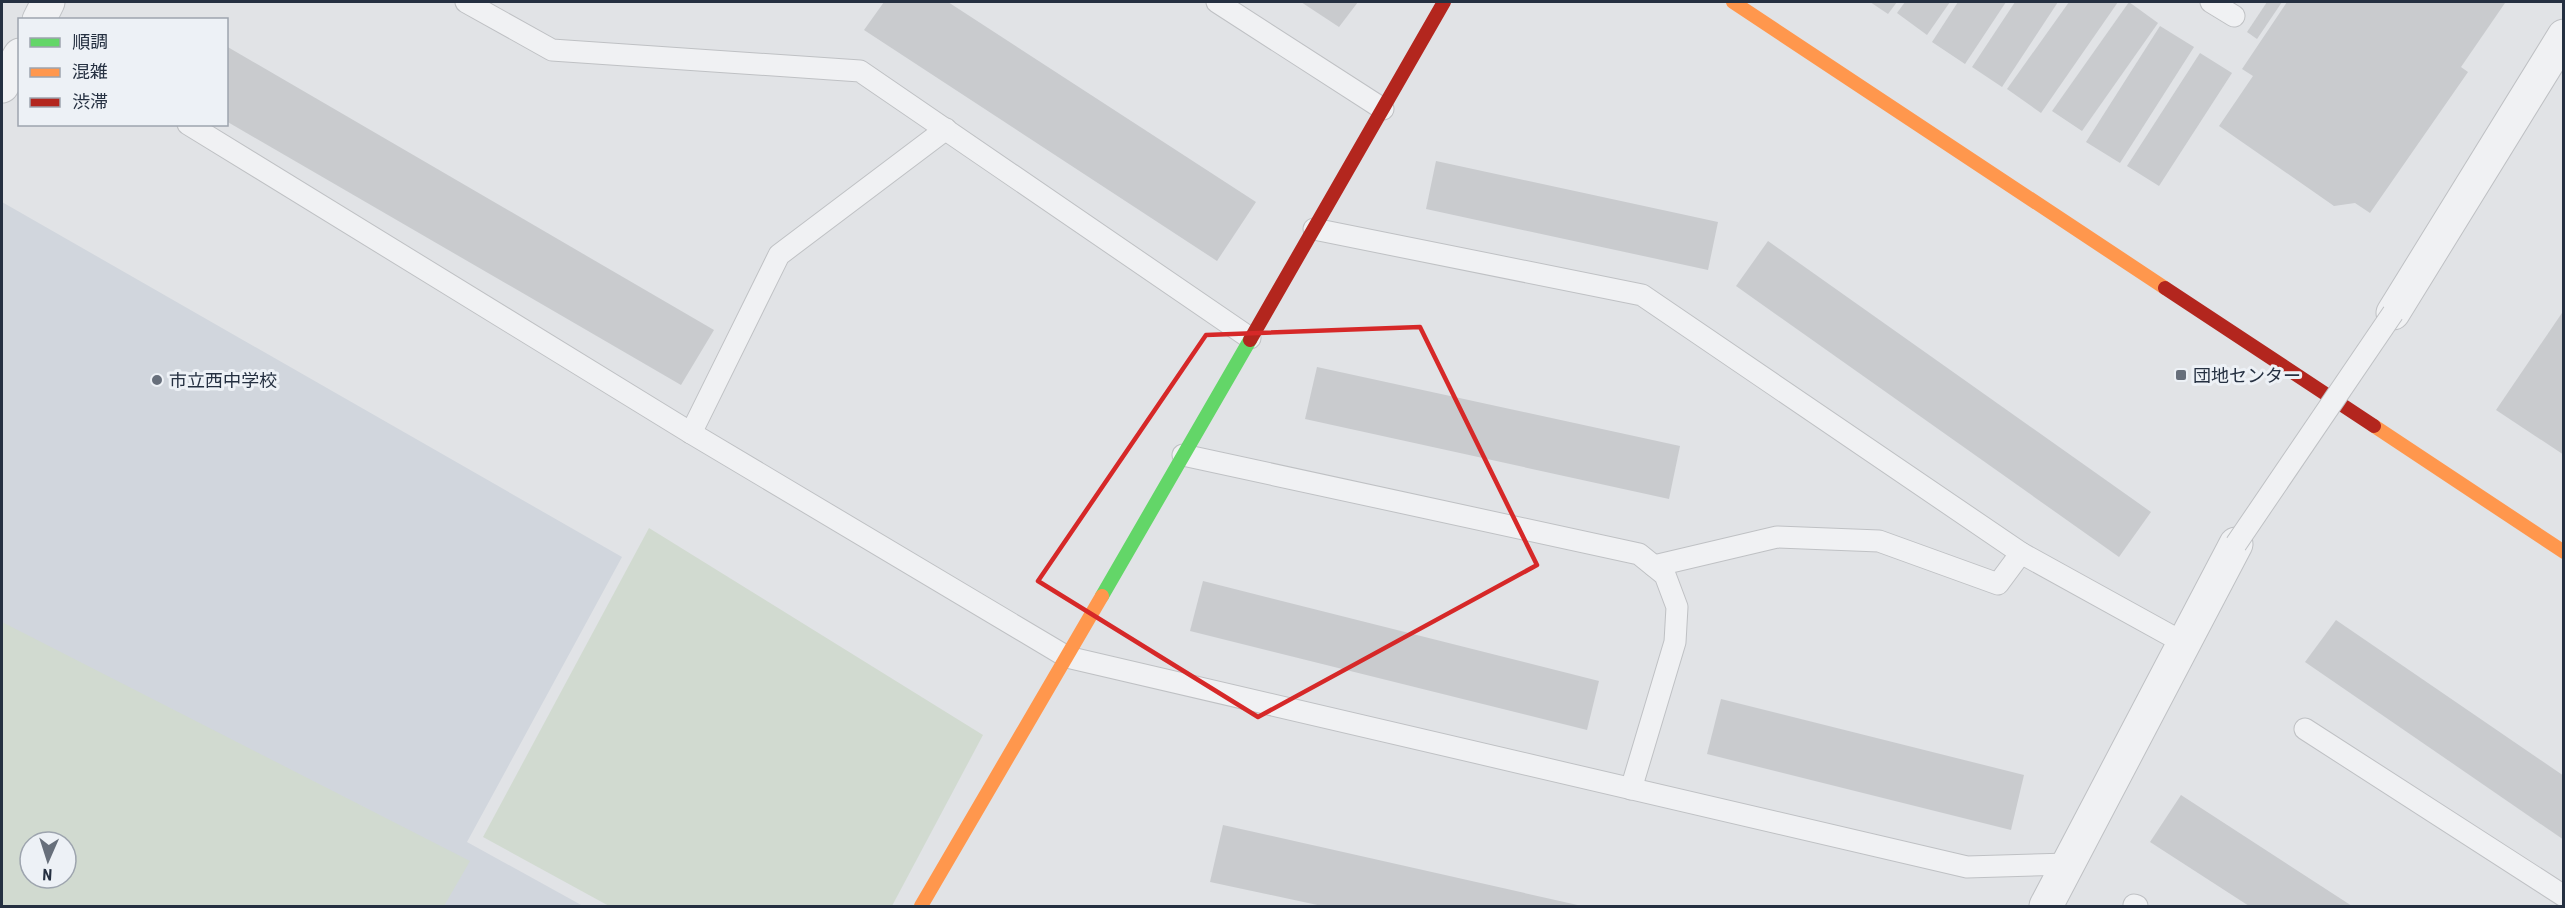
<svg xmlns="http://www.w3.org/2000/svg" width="2565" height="908" viewBox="0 0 2565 908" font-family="'Roboto Condensed','Noto Sans JP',sans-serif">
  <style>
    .built { fill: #d1d6dd; fill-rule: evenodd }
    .green { fill: #d1dad0; fill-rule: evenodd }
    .building { fill: #c9cbce }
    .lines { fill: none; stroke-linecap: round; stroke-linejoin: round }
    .lane-casing { stroke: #bfc1c4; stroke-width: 23 }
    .street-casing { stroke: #bfc1c4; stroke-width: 35 }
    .lane { stroke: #f0f1f3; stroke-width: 21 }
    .street { stroke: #f0f1f3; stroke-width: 33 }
    .fast { stroke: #63d668; stroke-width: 14 }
    .slow { stroke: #ff974d; stroke-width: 14 }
    .jam { stroke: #b3261e; stroke-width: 14 }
    .lane-bridge-casing { stroke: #bfc1c4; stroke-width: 23; stroke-linecap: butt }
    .lane-bridge { stroke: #f0f1f3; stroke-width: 21 }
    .marked { fill: none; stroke: #d62828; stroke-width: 4.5; stroke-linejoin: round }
    .poi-dot { fill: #676f7b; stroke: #edf1f6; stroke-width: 2 }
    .labels { text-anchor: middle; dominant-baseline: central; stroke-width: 6; stroke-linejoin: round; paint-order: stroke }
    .poi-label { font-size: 18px; fill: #253041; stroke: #edf1f6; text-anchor: start }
  </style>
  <rect width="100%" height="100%" fill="#e1e3e6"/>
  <path class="built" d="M2 202 622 557 467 842 583 906H2ZM30 842H66V878H30Z"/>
  <g class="green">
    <polygon points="649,528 983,735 892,906 609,906 483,837"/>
    <path d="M2 622 470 861 444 906H2ZM30 842H66V878H30Z"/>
  </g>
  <g class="building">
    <polygon points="884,2 948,2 1256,202 1217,261 864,30"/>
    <polygon points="1301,2 1358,2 1339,27"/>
    <polygon points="1870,2 1897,2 1888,14"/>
    <polygon points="1905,2 1950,2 1927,35 1897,13"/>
    <polygon points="1958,2 2006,2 1965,64 1932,42"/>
    <polygon points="2015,2 2058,2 2002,87 1972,67"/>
    <polygon points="2069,2 2118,2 2041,113 2007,89"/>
    <polygon points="2129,2 2158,23 2082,131 2052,111"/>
    <polygon points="2267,2 2282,2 2257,39 2247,32"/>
    <polygon points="2287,2 2505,3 2461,67 2468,72 2370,213 2355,203 2334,206 2219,126 2253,76 2242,69"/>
    <polygon points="2160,26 2194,47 2120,163 2086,142"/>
    <polygon points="226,46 714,330 681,385 226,121"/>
    <polygon points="2200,53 2232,73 2159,186 2127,166"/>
    <polygon points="1436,161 1718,222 1708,270 1426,209"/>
    <polygon points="1768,241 2151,512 2119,557 1736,286"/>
    <polygon points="2564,310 2564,455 2496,410"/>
    <polygon points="1317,367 1680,446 1669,499 1305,419"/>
    <polygon points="1203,581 1599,681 1587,730 1190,631"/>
    <polygon points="2336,620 2564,776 2564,840 2305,662"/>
    <polygon points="1721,699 2024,775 2011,830 1707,754"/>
    <polygon points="2181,795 2352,906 2249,906 2150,842"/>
    <polygon points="1223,825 1582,906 1322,906 1210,882"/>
  </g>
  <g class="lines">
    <g class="lane-casing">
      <g id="lane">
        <polyline points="466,2 552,50 860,71 1250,338"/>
        <polyline points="1217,2 1383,109"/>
        <polyline points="2211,2 2234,16"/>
        <polyline points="188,124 691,433 1067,657 1967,867 2068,864"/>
        <polyline points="1314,229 1642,295 2021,553 2184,643"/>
        <polyline points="691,433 779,255 946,129"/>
        <polyline points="1183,455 1639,554 1665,575 1677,607 1675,642 1631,789"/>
        <polyline points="1654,566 1777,537 1879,541 1998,584 2021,553"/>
        <polyline points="2305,729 2564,896"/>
        <polyline points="2134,905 2137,906"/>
      </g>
    </g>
    <g class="street-casing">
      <g id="street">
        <polyline points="39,20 48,2"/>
        <polyline points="2,86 20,55"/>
        <polyline points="2393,313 2564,36"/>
        <polyline points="2046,906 2236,544"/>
      </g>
    </g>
    <use href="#lane" class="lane"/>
    <use href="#street" class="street"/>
    <polyline class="fast" points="1102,596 1250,340"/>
    <g class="slow">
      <polyline points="1733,2 2165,288"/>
      <polyline points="2374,426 2564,552"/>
      <polyline points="921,906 1102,596"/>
    </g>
    <g class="jam">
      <polyline points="2165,288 2374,426"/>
      <polyline points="1250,340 1444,2"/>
    </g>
    <g class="lane-bridge-casing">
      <polyline id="lane-bridge" points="2236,544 2393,313"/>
    </g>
    <use href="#lane-bridge" class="lane-bridge"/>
  </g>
  <path class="marked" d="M1420 327 1537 565 1258 717 1038 581 1206 335Z"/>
  <g class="poi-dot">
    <rect x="2175" y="369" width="12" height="12" rx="3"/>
    <circle cx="157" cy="380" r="6"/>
  </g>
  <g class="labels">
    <g class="poi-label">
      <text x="2193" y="375">団地センター</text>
      <text x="169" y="380">市立西中学校</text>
    </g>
  </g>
  <rect width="2565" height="908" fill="none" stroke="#253041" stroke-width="6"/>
  <rect x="18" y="18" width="210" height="108" fill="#edf1f6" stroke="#9da4ae" stroke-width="1.5"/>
  <rect x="30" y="38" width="30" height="9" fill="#63d668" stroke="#9da4ae" stroke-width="1.5"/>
  <text x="72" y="48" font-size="18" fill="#253041">順調</text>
  <rect x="30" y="68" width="30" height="9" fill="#ff974d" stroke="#9da4ae" stroke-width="1.5"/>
  <text x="72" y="78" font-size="18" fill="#253041">混雑</text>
  <rect x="30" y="98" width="30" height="9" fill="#b3261e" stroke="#9da4ae" stroke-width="1.5"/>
  <text x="72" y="108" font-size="18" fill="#253041">渋滞</text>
  <g transform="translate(48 860) rotate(183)"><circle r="28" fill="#edf1f6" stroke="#9da4ae" stroke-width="1.5"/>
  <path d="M0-4.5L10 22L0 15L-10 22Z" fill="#676f7b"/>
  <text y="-9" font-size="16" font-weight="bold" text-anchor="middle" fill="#253041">N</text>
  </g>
</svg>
